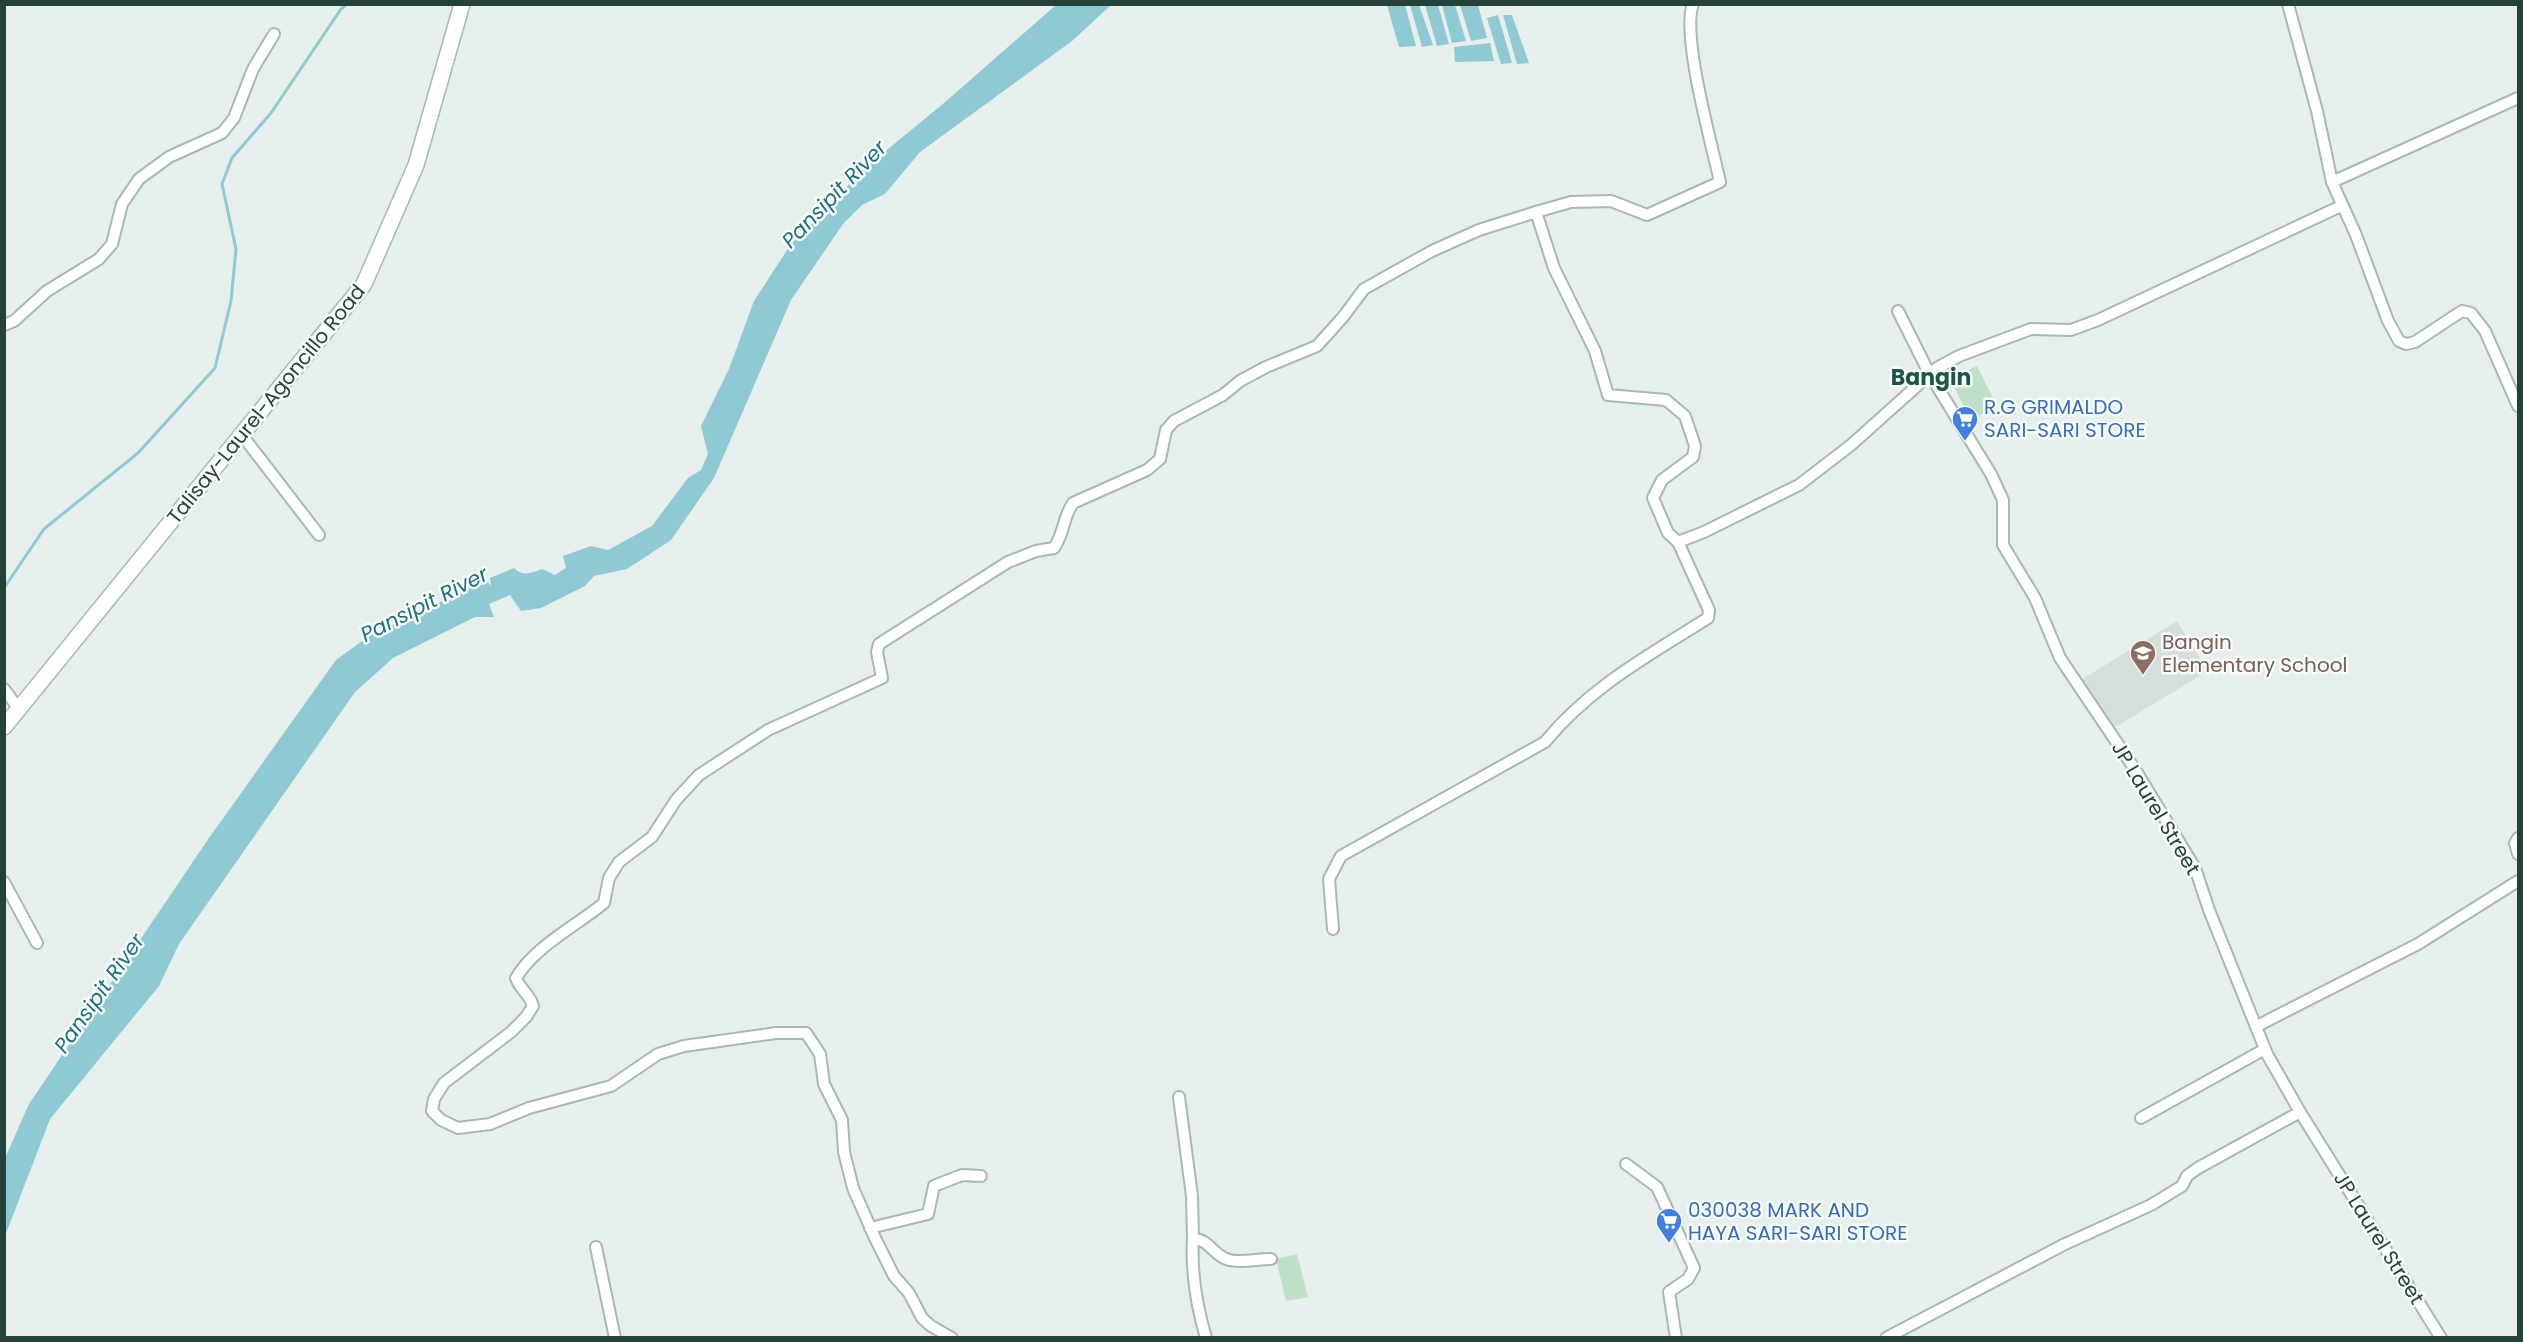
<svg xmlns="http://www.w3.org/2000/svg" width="2523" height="1342" viewBox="0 0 2523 1342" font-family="Poppins,sans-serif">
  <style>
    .built { fill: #d4dfda }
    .green { fill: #bfe0c8 }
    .water { fill: #8ec9d4 }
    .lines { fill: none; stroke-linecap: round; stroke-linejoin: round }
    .stream { stroke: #8ec9d4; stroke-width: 3 }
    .minor-casing { stroke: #a8b8b2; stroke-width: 14 }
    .secondary-casing { stroke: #a4bbb3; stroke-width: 18 }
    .minor { stroke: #fff; stroke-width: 10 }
    .secondary { stroke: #fff; stroke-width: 15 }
    .labels { text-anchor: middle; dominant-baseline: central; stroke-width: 5; stroke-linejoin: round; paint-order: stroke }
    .street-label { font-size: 20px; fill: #24423a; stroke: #f7fbf9 }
    .shop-label { font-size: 20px; fill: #366cbe; stroke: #f7fbf9; text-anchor: start }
    .education-label { font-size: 20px; fill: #785e54; stroke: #f7fbf9; text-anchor: start }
    .water-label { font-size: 21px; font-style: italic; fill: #1c6f80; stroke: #f7fbf9 }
    .quarter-label { font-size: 22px; font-weight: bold; fill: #1f5548; stroke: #f7fbf9 }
  </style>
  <rect width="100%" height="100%" fill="#e6efeb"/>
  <polygon class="built" points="2177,621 2208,671 2112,729 2079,681"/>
  <g class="green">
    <polygon points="1977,366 1997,406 1971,420 1950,379"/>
    <polygon points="1297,1254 1308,1297 1286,1301 1276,1259"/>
  </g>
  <g class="water">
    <path d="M1056 5H1111L1072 41 920 152 885 194 862 205 843 224 791 300 714 478 671 540 627 569 594 576 585 586 541 608 521 611 510 595 489 604 494 617H475L393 658 355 692 179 944 159 986 50 1119 5 1236V1158L29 1104 209 838 336 660 369 636 486 580 491 586 490 578 514 568C523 577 531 573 542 569L555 575 566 568 563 556 591 546 608 550 652 526 688 478 701 470 708 454 701 426 729 369 754 301 791 244 865 168 944 103Z"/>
    <polygon points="1387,5 1405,5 1416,46 1399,47"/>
    <polygon points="1410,5 1419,5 1433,45 1422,47"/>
    <polygon points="1425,5 1438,5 1449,44 1437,46"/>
    <polygon points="1442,5 1455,5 1466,41 1452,43"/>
    <polygon points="1460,5 1478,5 1487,38 1471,41"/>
    <polygon points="1498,15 1512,63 1501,64 1487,18"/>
    <polygon points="1503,15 1512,15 1529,63 1517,64"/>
    <polygon points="1490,43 1494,61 1455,62 1454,47"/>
  </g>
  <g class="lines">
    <polyline class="stream" points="4,588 44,529 138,453 215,368 231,301 236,249 222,184 232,158 271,113 341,9 347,4"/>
    <g class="minor-casing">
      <g id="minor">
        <polyline points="2288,4 2317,111 2332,182 2356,235 2388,321 2399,341 2406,344 2415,342 2462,311 2471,313 2485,331 2518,406"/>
        <polyline points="2332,182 2518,98"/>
        <path d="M1536 212 1571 202 1611 201 1647 215 1720 182C1712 145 1681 35 1693 4"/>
        <polyline points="1898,311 1930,375 1991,474 2003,500 2003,545 2035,598 2060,658 2136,771 2195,868 2209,910 2267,1054 2300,1112 2441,1338"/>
        <polyline points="4,325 14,321 47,291 99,259 112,244 122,204 139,179 169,157 222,133 234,118 253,69 274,34"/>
        <polyline points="242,435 319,535"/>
        <polyline points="4,689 19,709"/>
        <polyline points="2518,838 2515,843 2518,854"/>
        <polyline points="4,882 37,943"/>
        <path d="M1333 929 1329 879 1341 856 1545 742C1590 687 1649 655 1708 618L1709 610 1678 542"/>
        <polyline points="2257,1026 2418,944 2518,881"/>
        <polyline points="1179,1097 1192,1196 1193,1239"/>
        <polyline points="2141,1118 2265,1049"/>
        <polyline points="1626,1164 1657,1187 1694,1268 1688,1279 1669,1292 1676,1338"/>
        <polyline points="870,1228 928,1214 934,1186 962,1175 981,1176"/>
        <polyline points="596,1247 615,1338"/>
        <path d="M952 1338 931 1326 922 1318 909 1293 894 1276 875 1238 853 1188 844 1152 842 1120 824 1084 820 1054 806 1033H776L684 1046 658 1054 611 1086 529 1108 490 1124 458 1128 441 1120 432 1111 434 1099 444 1083 511 1032 526 1017 533 1006C530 994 520 990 516 978 534 947 576 926 604 903L609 878 619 862 652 837 676 800 699 775 768 730 882 678 877 652 879 644 1008 562 1036 551 1054 548C1064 534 1063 517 1073 503L1147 470 1160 459 1166 430 1174 421 1223 395 1240 381 1266 367 1317 346 1343 317 1364 289 1432 251 1479 230 1536 212 1554 268 1595 351 1608 395 1666 400 1685 416 1695 446 1693 457 1662 480 1653 498 1668 533 1678 542 1704 532 1799 485 1851 445 1937 368 1959 356 2031 329 2071 330 2098 320 2341 206"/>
        <path d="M1206 1338C1197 1307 1191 1271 1193 1239 1210 1239 1213 1256 1229 1260 1241 1263 1258 1259 1271 1259"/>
        <polyline points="1886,1338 2063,1245 2151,1205 2182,1186 2187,1176 2198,1168 2300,1112"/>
      </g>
    </g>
    <g class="secondary-casing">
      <polyline id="secondary" points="4,727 364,284 416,165 462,4"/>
    </g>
    <use href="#minor" class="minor"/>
    <use href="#secondary" class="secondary"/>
  </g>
  <defs>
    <g id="supermarket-pin" transform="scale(1.35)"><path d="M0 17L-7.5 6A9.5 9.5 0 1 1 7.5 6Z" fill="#3f7fe0" stroke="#f7fbf9"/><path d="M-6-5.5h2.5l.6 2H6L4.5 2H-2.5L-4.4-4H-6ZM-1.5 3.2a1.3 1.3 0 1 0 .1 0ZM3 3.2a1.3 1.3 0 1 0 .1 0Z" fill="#fff"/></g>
    <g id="school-pin" transform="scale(1.35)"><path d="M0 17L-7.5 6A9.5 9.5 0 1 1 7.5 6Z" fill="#8d6e63" stroke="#f7fbf9"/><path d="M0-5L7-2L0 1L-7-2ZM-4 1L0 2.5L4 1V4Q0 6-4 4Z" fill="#fff"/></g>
  </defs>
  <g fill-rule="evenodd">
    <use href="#supermarket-pin" x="1965" y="419"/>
    <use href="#school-pin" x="2143" y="653"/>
    <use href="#supermarket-pin" x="1669" y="1221"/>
  </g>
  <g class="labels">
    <g class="street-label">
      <text transform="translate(266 404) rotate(-51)">Talisay-Laurel-Agoncillo Road</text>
      <text transform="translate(2156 808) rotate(59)">JP Laurel Street</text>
      <text transform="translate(2379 1238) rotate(58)">JP Laurel Street</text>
    </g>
    <g class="shop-label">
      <text x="1984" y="407">R.G GRIMALDO<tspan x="1984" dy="23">SARI-SARI STORE</tspan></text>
      <text x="1688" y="1210">030038 MARK AND<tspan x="1688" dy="23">HAYA SARI-SARI STORE</tspan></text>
    </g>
    <g class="education-label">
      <text x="2162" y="642">Bangin<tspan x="2162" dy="23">Elementary School</tspan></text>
    </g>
    <g class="water-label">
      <text transform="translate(834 194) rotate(-46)">Pansipit River</text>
      <text transform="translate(424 604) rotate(-27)">Pansipit River</text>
      <text transform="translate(99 993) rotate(-55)">Pansipit River</text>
    </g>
    <g class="quarter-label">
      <text x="1931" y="377">Bangin</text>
    </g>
  </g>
  <rect width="2523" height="1342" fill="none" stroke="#24423a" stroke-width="12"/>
</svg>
